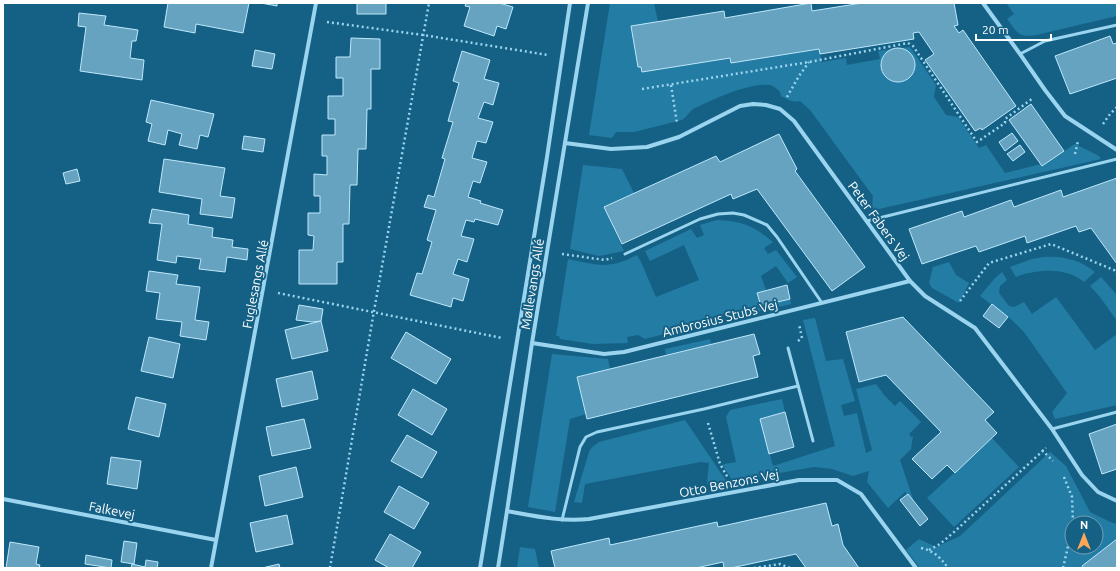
<svg xmlns="http://www.w3.org/2000/svg" width="1120" height="571" viewBox="0 0 1120 571" font-family="Ubuntu,sans-serif">
  <style>
    .green { fill: #237ca4; fill-rule: evenodd }
    .building { fill: #65a3c0; stroke: #bfe8fb }
    .lines { fill: none; stroke-linecap: round; stroke-linejoin: round }
    .path { stroke: #9ad4ee; stroke-width: 2.5; stroke-dasharray: 2 3; stroke-linecap: butt }
    .lane { stroke: #9ad4ee; stroke-width: 3 }
    .street { stroke: #9ad4ee; stroke-width: 4 }
    .labels { text-anchor: middle; dominant-baseline: central; stroke-width: 4; stroke-linejoin: round; paint-order: stroke }
    .street-label { font-size: 13px; fill: #fff; stroke: #156186 }
  </style>
  <rect width="100%" height="100%" fill="#156186"/>
  <g class="green">
    <path d="M610 3H654L658 22 631 27 638 67H641L642 72 730 58 731 63 819 49 822 62 846 58 847 65 880 59 878 51 910 47 936 85 934 97 946 115 958 117 979 148 986 145 1005 173 1041 164 1042 166 1075 144 1099 156 1101 159 879 209H873L872 207 873 196 810 110 800 101C793 103 787 99 781 96L780 92C777 89 774 86 770 85 750 82 711 100 693 109 689 112 687 117 682 120L634 132H616L612 138 589 135Z"/>
    <path d="M1006 3H1117V16L1036 35C1018 38 1017 32 1007 19L1014 14Z"/>
    <polygon points="583,165 622,169 634,193 604,207 624,251 599,256 570,249"/>
    <path d="M717 220C742 221 754 226 773 242L764 248 768 254 776 250 797 277 788 283 776 266 761 276 766 290 758 293 761 306 790 299 791 304 756 312 749 309 716 316 717 322 691 328 685 323 674 326 676 331 645 339 638 335 627 337 628 343 593 344 560 339 559 336H556L568 259C598 265 608 270 637 255L641 262 656 297 699 280 684 245 650 261 645 251 691 229 697 238 704 235 700 225Z"/>
    <path d="M1044 257C1063 256 1080 260 1095 272L1084 282C1066 267 1037 269 1016 277L1010 267 1032 259Z"/>
    <polygon points="949,262 956,275 969,283 959,303 932,288 929,283 933,267"/>
    <polygon points="1002,272 1007,280 1000,286 999,293 1009,306 1014,307 1024,302 1032,314 1056,297 1095,350 1117,334 1117,405 1055,419 1052,412 1067,393 1024,332 1012,320 980,296 995,278"/>
    <polygon points="1101,277 1117,295 1117,321 1100,297 1090,286"/>
    <polygon points="815,318 826,361 843,359 855,401 841,405 844,416 857,413 866,453 872,450 856,389 876,384 885,396 895,406 900,401 921,422 909,434 911,437 913,436 911,449 900,460 914,502 905,492 888,508 867,482 869,471 853,476 832,469 814,467 733,481 723,466 724,464 736,462 726,417 730,410 782,399 785,412 760,419 773,466 835,446 803,320"/>
    <polygon points="710,339 711,344 666,355 665,349"/>
    <polygon points="552,354 608,359 610,369 577,377 586,414 570,419 555,512 528,507"/>
    <path d="M685 420 727 482 709 486 707 483 709 463 701 462 585 484 582 503 574 502 589 452C591 447 595 445 599 442Z"/>
    <polygon points="992,438 1019,467 954,527 927,498"/>
    <path d="M1050 452 1066 466 1090 512 1110 522 1117 524V568H920L906 550 919 539 936 547 960 536ZM1072 523H1096V547H1072Z"/>
    <polygon points="520,547 535,549 539,568 517,568"/>
  </g>
  <g class="building">
    <polygon points="168,3 249,3 243,33 196,24 195,33 164,27"/>
    <polygon points="261,3 277,3 277,6"/>
    <polygon points="350,3 386,3 386,14 357,14 357,3"/>
    <polygon points="466,3 499,3 513,7 506,29 497,26 494,36 464,26 470,7 465,6"/>
    <polygon points="811,3 812,11 862,3 954,3 958,25 954,26 959,33 963,30 1016,106 982,130 981,128 975,131 925,60 934,54 919,32 913,33 914,39 820,54 819,49 731,63 730,58 642,72 641,67 638,67 631,26 724,11 725,18"/>
    <polygon points="79,13 106,16 104,25 138,30 136,41 132,41 130,58 144,60 142,80 80,71 86,27 78,26"/>
    <polygon points="1110,36 1113,44 1117,43 1117,78 1070,94 1055,56"/>
    <polygon points="351,38 380,39 380,69 371,69 371,109 367,109 366,149 358,149 357,185 350,185 349,224 343,224 343,262 337,262 337,284 299,284 299,250 313,250 314,236 308,235 308,213 320,213 320,196 314,196 314,174 327,175 327,156 322,156 322,135 335,135 335,119 328,119 328,96 343,96 343,78 336,78 336,57 350,57"/>
    <circle cx="898" cy="65" r="17"/>
    <polygon points="255,50 275,54 272,69 252,66"/>
    <polygon points="462,51 490,60 484,79 499,83 493,105 484,102 478,118 493,122 486,143 477,141 472,158 487,162 480,183 473,181 468,197 481,201 480,203 503,210 498,225 475,219 474,222 466,220 461,236 474,239 467,262 458,259 453,274 469,279 463,301 453,298 451,307 410,295 417,273 422,274 432,242 427,240 436,210 424,207 428,195 434,197 445,159 442,158 453,122 448,121 459,83 453,81"/>
    <polygon points="151,100 214,114 208,137 200,135 197,149 179,145 182,134 168,130 165,145 148,141 152,124 146,122"/>
    <polygon points="1031,104 1064,151 1042,166 1009,120"/>
    <polygon points="1012,133 1018,141 1005,151 999,142"/>
    <polygon points="779,134 797,169 795,171 865,267 832,291 757,189 733,199 731,194 622,244 604,207 716,156 720,162"/>
    <polygon points="244,136 265,139 263,152 242,149"/>
    <polygon points="1020,145 1025,152 1013,161 1007,154"/>
    <polygon points="164,159 225,168 220,196 235,198 232,218 200,214 202,199 159,192"/>
    <polygon points="77,169 80,181 66,184 63,173"/>
    <polygon points="1117,178 1117,264 1091,228 1079,232 1076,226 1027,243 1025,236 979,252 976,246 922,264 909,229 962,211 964,217 1011,200 1014,207 1061,190 1063,197"/>
    <polygon points="152,209 189,215 188,224 213,228 212,237 233,240 232,247 248,249 247,260 227,257 225,272 199,269 201,259 177,256 176,263 157,260 162,224 149,223"/>
    <polygon points="149,271 178,275 176,284 200,287 195,320 209,322 206,340 180,336 182,322 156,319 160,293 146,291"/>
    <polygon points="787,285 790,299 761,306 757,293"/>
    <polygon points="992,304 1008,317 999,328 983,316"/>
    <polygon points="299,305 323,309 321,321 312,322 296,320"/>
    <polygon points="903,317 994,412 985,420 997,433 955,473 947,465 932,479 912,459 941,432 886,375 859,382 846,332"/>
    <polygon points="321,321 328,351 292,359 285,330"/>
    <polygon points="406,332 451,359 436,384 391,358"/>
    <polygon points="754,334 760,354 753,356 758,377 587,419 577,377"/>
    <polygon points="149,337 180,344 173,378 141,371"/>
    <polygon points="312,371 318,399 282,407 276,379"/>
    <polygon points="413,389 447,409 432,435 398,415"/>
    <polygon points="136,397 166,404 159,437 128,429"/>
    <polygon points="785,412 794,447 769,454 760,419"/>
    <polygon points="304,419 311,448 272,456 266,427"/>
    <polygon points="1117,424 1117,471 1117,469 1102,474 1089,434"/>
    <polygon points="407,435 437,452 422,478 391,461"/>
    <polygon points="111,457 141,461 137,489 107,484"/>
    <polygon points="296,467 303,497 265,506 259,476"/>
    <polygon points="399,486 429,503 414,529 384,512"/>
    <polygon points="908,494 928,519 920,526 900,500"/>
    <polygon points="826,503 832,526 838,524 843,545 859,568 806,568 796,554 731,568 724,568 723,562 696,568 555,568 551,551 609,538 610,545 717,522 718,527"/>
    <polygon points="287,515 293,544 256,552 250,523"/>
    <polygon points="390,534 421,552 412,568 389,568 375,560"/>
    <polygon points="1117,539 1117,568 1083,568 1082,566"/>
    <polygon points="124,541 137,543 134,564 121,562"/>
    <polygon points="10,542 39,547 36,564 40,565 39,568 6,568"/>
    <polygon points="86,555 112,560 111,568 85,564"/>
    <polygon points="146,560 158,562 157,568 131,568 132,564 145,567"/>
    <polygon points="279,564 280,568 262,568"/>
  </g>
  <g class="lines">
    <g class="path">
      <polyline points="327,22 423,35 548,55"/>
      <polyline points="671,85 677,123"/>
      <polyline points="642,89 809,62 908,43 913,46 977,142 1005,123 1005,119 1033,98"/>
      <polyline points="787,97 799,76 809,62"/>
      <polyline points="1103,124 1110,114 1117,107"/>
      <polyline points="1075,154 1078,141"/>
      <polyline points="562,254 605,260 612,258"/>
      <polyline points="278,293 502,338"/>
      <polyline points="960,301 989,263 1051,244 1114,270 1117,274"/>
      <polyline points="798,341 802,338 799,324"/>
      <polyline points="708,423 720,464 728,478"/>
      <polyline points="1042,450 1053,461"/>
      <polyline points="1064,477 1072,497 1073,523"/>
      <path d="M921 548C934 551 940 557 948 568"/>
      <polyline points="929,550 940,544 954,532 1046,448"/>
      <polyline points="330,568 374,311 429,3"/>
      <polyline points="754,568 780,564 790,568"/>
      <polyline points="1063,568 1072,529"/>
    </g>
    <g class="lane">
      <polyline points="1020,54 1045,41 1117,25"/>
      <polyline points="867,221 1117,159"/>
      <polyline points="625,254 700,219 718,214 733,213 744,215 767,225 777,237 822,303"/>
      <polyline points="788,348 813,441"/>
      <polyline points="1052,429 1117,412"/>
      <polyline points="562,520 580,447 586,437 597,432 704,409 798,386"/>
    </g>
    <g class="street">
      <polyline points="983,3 1020,54 1045,90 1065,116 1117,150"/>
      <polyline points="565,143 611,149 647,147 679,137 740,106 753,104 766,105 780,109 794,121 910,281 925,296 975,328 1052,429 1082,475 1098,492 1117,501"/>
      <polyline points="532,343 604,354 624,352 910,281"/>
      <polyline points="3,499 216,540"/>
      <path d="M507 511C535 516 561 522 589 519L799 480H837L861 494 916 568"/>
      <polyline points="211,568 316,3"/>
      <polyline points="480,568 547,157 570,3"/>
      <polyline points="498,568 507,511 532,343 588,3"/>
    </g>
  </g>
  <g class="labels">
    <g class="street-label">
      <text transform="translate(879 221) rotate(54)">Peter Fabers Vej</text>
      <text transform="translate(255 284) rotate(-79)">Fuglesangs Allé</text>
      <text transform="translate(532 284) rotate(-81)">Møllevangs Allé</text>
      <text transform="translate(720 318) rotate(-14)">Ambrosius Stubs Vej</text>
      <text transform="translate(729 483) rotate(-11)">Otto Benzons Vej</text>
      <text transform="translate(112 510) rotate(11)">Falkevej</text>
    </g>
  </g>
  <rect width="1120" height="571" fill="none" stroke="#ffffff" stroke-width="8"/>
  <g transform="translate(1084 535)"><circle r="19" fill="#156186" stroke="#73a0b6"/>
  <path d="M0-3L7 15L0 10L-7 15Z" fill="#ffa657"/>
  <text y="-6" font-size="11" font-weight="bold" text-anchor="middle" fill="#ffffff">N</text>
  </g>
  <path d="M976 34v6h75v-6" fill="none" stroke="#ffffff" stroke-width="2"/>
  <text x="982" y="34" font-size="12" fill="#ffffff" stroke="#156186" stroke-width="3" paint-order="stroke">20 m</text>
</svg>
